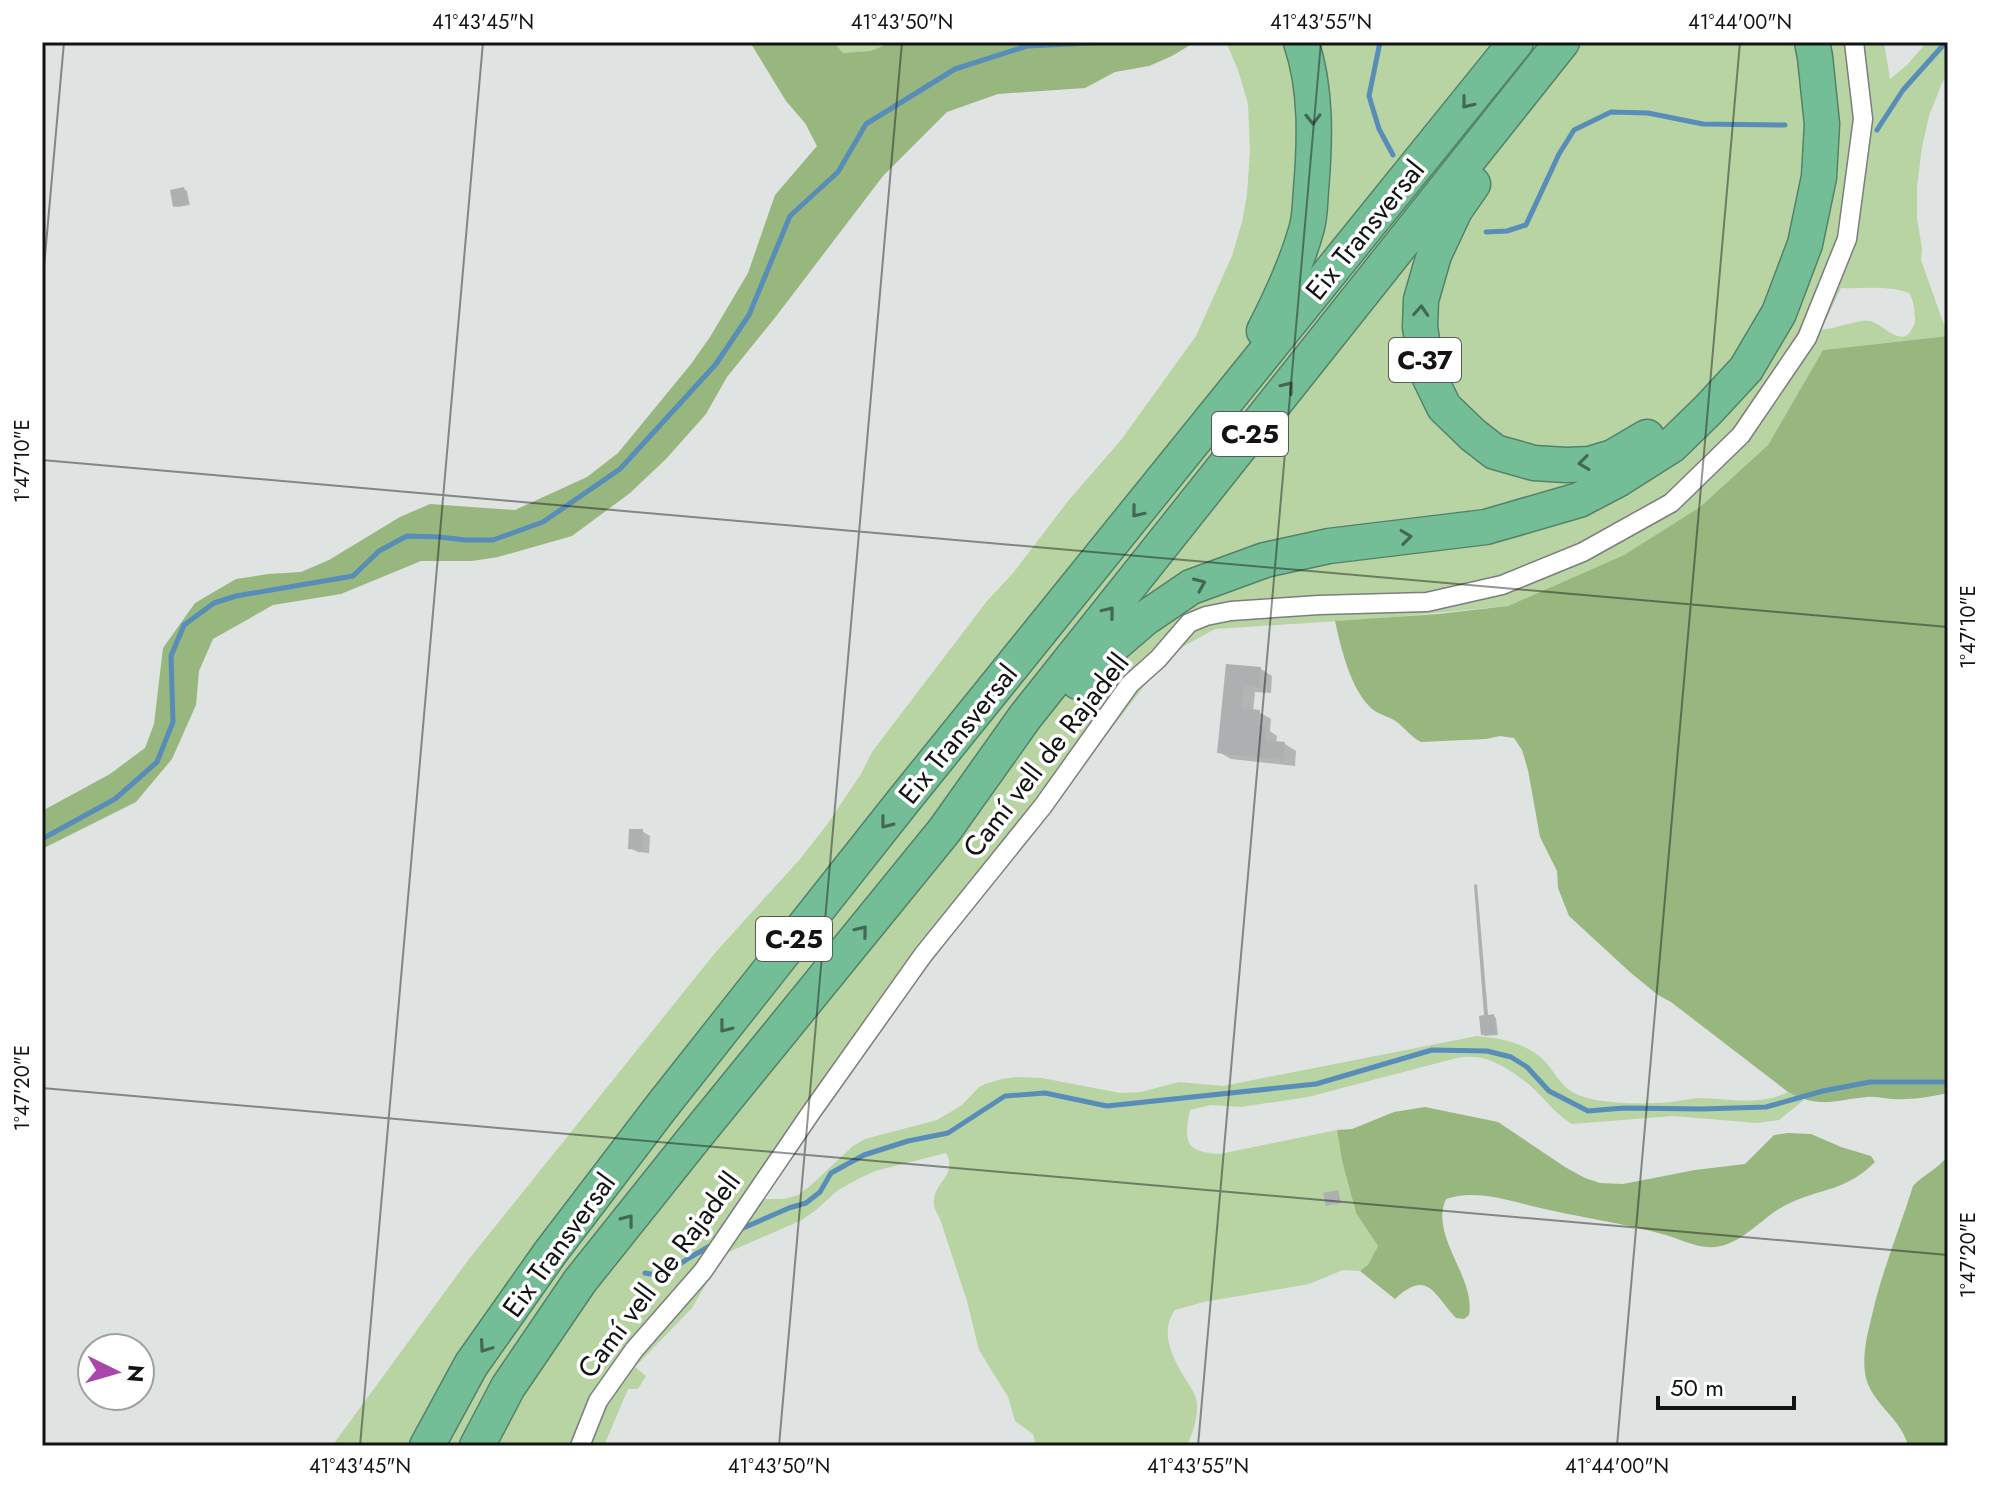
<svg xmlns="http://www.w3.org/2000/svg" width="1990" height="1488" viewBox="0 0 1990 1488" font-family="Jost,sans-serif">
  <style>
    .green { fill: #b8d4a2; fill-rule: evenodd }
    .forest { fill: #97b77e }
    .shadow { fill: #0003 }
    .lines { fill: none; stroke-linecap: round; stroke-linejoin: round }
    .stream { stroke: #578db8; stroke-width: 5 }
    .building { fill: #acb0b1 }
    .minor-casing { stroke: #7a7e7e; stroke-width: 21 }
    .motorway-casing { stroke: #528269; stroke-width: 37 }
    .minor { stroke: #fff; stroke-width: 18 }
    .motorway { stroke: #74be97; stroke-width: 34 }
    .oneway { stroke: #436956 }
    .ticks { fill: none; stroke: #121414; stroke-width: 2; stroke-opacity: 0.45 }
    .labels { text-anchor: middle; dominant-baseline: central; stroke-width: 7; stroke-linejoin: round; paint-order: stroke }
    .shield { fill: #fff; stroke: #595a5a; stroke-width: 2 }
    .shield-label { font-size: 26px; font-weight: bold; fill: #121414 }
    .street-label { font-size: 28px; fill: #121414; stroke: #fff }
    .neatline { fill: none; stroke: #121414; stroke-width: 3 }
    .ticks-label { font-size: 20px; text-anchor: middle; fill: #121414 }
  </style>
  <rect width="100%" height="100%" fill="#dfe3e2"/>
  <g class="green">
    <polygon points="834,42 893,42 870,51 843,53"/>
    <path d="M1226 42H1884L1890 79 1907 65 1927 42H1948V74L1942 83 1929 116 1922 147 1917 187V218L1922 249 1921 260 1948 336 1823 350 1768 445 1700 507 1624 555 1508 606 1384 618 1215 629 1182 647 1145 685 886 1021 763 1199H784L798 1195 809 1187 853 1146 865 1139 937 1120 962 1105 979 1087 985 1084 1002 1079 1016 1077 1042 1078 1120 1093 1141 1092 1179 1082 1223 1086 1477 1036C1504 1039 1530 1043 1549 1066 1556 1076 1563 1087 1574 1093 1597 1105 1651 1105 1678 1101 1686 1100 1694 1098 1702 1098 1731 1099 1761 1106 1788 1092L1804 1100 1779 1120 1757 1123 1673 1116 1572 1124C1557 1115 1547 1102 1535 1090 1520 1076 1495 1058 1474 1057 1465 1056 1457 1058 1449 1060L1308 1097 1241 1107 1211 1105 1190 1110C1184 1141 1184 1152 1220 1154L1337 1130 1342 1161 1356 1213 1378 1246 1368 1266 1360 1271 1343 1270 1309 1284 1204 1302 1175 1310C1160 1331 1171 1355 1183 1375 1188 1384 1196 1393 1197 1403 1198 1418 1193 1432 1187 1446H1036L1033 1434 1015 1421 1008 1397 979 1350 967 1301 940 1219C937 1213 933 1207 934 1200 935 1181 958 1175 946 1153L875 1171 858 1179 838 1190 816 1210 802 1220 724 1254 692 1308 635 1367 646 1376 638 1389H628L604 1446H332L469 1259 715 953 800 859 826 826 861 774 872 752 987 601 1014 572 1068 501 1121 440 1196 336 1232 256 1242 222 1247 195 1250 150 1248 104 1238 70ZM1841 288C1863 289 1887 285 1909 293 1914 301 1914 308 1915 317 1915 325 1915 322 1912 329 1902 349 1883 324 1870 321 1860 319 1833 329 1821 330Z"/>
  </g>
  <g class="forest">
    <polygon points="750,42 834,42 843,53 870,51 893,42 1195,42 1172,56 1149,66 1115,72 1085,88 998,94 947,112 883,176 774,319 727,377 706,414 666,459 630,493 572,536 498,557 472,561 421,561 341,594 273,605 213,639 199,671 196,705 172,759 136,802 42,849 42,811 110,774 145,748 154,724 163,648 195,603 236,579 268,574 301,572 329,560 400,517 430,504 515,510 587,477 618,453 691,364 710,337 748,273 775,195 817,146 805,123 786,101"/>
    <path d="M1948 336V1093C1929 1097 1912 1100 1892 1099 1884 1099 1876 1096 1867 1097 1834 1100 1820 1109 1788 1092L1671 1002 1658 995 1631 973 1569 916 1558 888 1557 871 1540 837 1528 770 1522 750 1514 738 1500 736 1486 739 1421 742C1411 737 1406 729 1397 722 1389 716 1378 715 1370 707 1350 687 1341 648 1335 621L1438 614 1508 606 1624 555 1700 507 1768 445 1823 350Z"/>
    <path d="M1425 1107 1498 1122 1565 1167 1585 1178 1600 1183 1623 1184 1695 1170 1745 1164 1774 1135 1788 1133 1811 1134 1841 1147 1871 1156 1875 1162C1845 1192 1823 1187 1788 1204 1766 1214 1745 1241 1721 1246 1700 1251 1682 1239 1662 1234 1627 1224 1590 1219 1554 1211 1520 1205 1480 1187 1446 1199 1429 1236 1476 1277 1469 1315L1464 1319 1456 1318C1434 1295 1428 1268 1395 1299L1360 1271 1368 1265 1378 1246 1356 1213 1342 1161 1337 1130 1352 1129 1394 1112Z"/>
    <path d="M1948 1155V1446H1908C1902 1419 1873 1405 1866 1378 1861 1356 1868 1332 1873 1311 1883 1268 1900 1228 1913 1186 1924 1174 1939 1169 1948 1155Z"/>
  </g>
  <g class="shadow">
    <polygon points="184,189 187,191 190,205 178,207 175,206"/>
    <polygon points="1228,666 1261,669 1272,676 1271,693 1255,692 1253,712 1259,712 1271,719 1270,731 1277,736 1276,744 1285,744 1296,751 1295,766 1231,759 1219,752"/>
    <polygon points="642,831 650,836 649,853 638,852 630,848"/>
    <polygon points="1493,1016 1496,1018 1498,1035 1485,1036 1482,1034"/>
  </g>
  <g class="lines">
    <g class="stream">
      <polyline points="1380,42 1369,96 1379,129 1393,155"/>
      <polyline points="1877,130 1903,90 1946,42"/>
      <polyline points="1486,232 1507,231 1526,225 1559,154 1574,130 1611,112 1648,113 1703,124 1785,125"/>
      <polyline points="42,839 115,799 157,762 173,722 171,656 184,625 214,603 236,596 353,576 379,551 407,536 439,537 466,540 493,540 543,522 620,469 716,364 749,315 790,216 838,172 866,124 955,69 1027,46 1112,42"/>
      <polyline points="741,1229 789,1208 806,1203 820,1192 831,1173 864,1155 908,1141 948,1133 1005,1096 1045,1093 1107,1106 1316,1084 1432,1050 1487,1051 1511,1057 1527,1067 1549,1091 1588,1111 1624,1108 1702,1109 1766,1107 1823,1091 1870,1082 1948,1082"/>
      <polyline points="645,1273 662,1276 689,1258 715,1243"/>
    </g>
  </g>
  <g class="building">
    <polygon points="184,187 188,204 173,207 170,190"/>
    <polygon points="1226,664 1261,667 1259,688 1244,686 1241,708 1260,710 1258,726 1266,727 1265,740 1285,742 1283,760 1217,753"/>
    <polygon points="629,829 643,829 642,850 628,849"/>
    <polygon points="1477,884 1488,1015 1494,1014 1496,1034 1481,1035 1479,1016 1484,1015 1474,885"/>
    <polygon points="1338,1190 1341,1203 1326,1206 1323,1193"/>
  </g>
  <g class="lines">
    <g class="minor-casing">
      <polyline id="minor" points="580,1446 598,1401 634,1350 703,1271 810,1114 923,955 1043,806 1130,684 1158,659 1189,623 1206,616 1231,611 1319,605 1427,602 1502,585 1583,552 1671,503 1741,435 1807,338 1847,239 1863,119 1854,42"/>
    </g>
    <g class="motorway-casing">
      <g id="motorway">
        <polyline points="1473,184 1455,210 1434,255 1421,300 1420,327 1427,372 1444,407 1473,435 1495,452 1534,463 1566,465 1590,464 1613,457 1647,437"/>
        <path d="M1264 331C1281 298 1297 264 1307 227 1310 216 1310 202 1311 190 1315 142 1317 89 1301 42"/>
        <polyline points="1078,682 1101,656 1144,619 1191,587 1265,560 1329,546 1486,527 1579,500 1619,479 1671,446 1708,410 1746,369 1779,313 1805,244 1819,177 1822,124 1815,57 1812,42"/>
        <polyline points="427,1446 471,1365 550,1253 662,1106 904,800 1516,42"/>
        <polyline points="477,1446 508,1387 580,1281 699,1132 944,831 1025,717 1562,42"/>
      </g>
    </g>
    <use href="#minor" class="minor"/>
    <use href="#motorway" class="motorway"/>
  </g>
  <defs><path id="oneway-chevron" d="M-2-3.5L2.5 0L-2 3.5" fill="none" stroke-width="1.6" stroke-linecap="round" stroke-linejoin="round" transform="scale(2)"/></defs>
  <g class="oneway">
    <use href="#oneway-chevron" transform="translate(1467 103) rotate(129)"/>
    <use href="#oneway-chevron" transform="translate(1313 119) rotate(89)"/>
    <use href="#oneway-chevron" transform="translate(1421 311) rotate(-86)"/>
    <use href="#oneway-chevron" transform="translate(1288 387) rotate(-51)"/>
    <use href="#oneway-chevron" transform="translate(1584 463) rotate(173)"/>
    <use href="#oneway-chevron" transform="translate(1137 512) rotate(129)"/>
    <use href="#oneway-chevron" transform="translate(1406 537) rotate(-7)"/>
    <use href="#oneway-chevron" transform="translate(1200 584) rotate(-23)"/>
    <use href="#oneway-chevron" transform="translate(1109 612) rotate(-51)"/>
    <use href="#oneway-chevron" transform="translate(886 823) rotate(128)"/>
    <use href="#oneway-chevron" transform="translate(862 931) rotate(-51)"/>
    <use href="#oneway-chevron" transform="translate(725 1027) rotate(128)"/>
    <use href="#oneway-chevron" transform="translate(628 1220) rotate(-52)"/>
    <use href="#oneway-chevron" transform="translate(485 1347) rotate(125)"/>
  </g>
  <path class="ticks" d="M42 290 64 42M42 460 1948 627M42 1088 1948 1255M360 1446 483 42M779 1446 902 42M1198 1446 1321 42M1617 1446 1740 42"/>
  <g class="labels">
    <g class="shield">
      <rect x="1389" y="338" width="72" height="44" rx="6"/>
      <rect x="1212" y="412" width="76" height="44" rx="6"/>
      <rect x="756" y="917" width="76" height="44" rx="6"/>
    </g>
    <g class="shield-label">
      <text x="1425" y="360">C-37</text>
      <text x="1250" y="434">C-25</text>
      <text x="794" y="939">C-25</text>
    </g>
    <g class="street-label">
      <text transform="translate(1365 230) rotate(-51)">Eix Transversal</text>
      <text transform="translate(958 734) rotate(-51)">Eix Transversal</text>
      <text transform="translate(1046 755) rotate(-52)">Camí vell de Rajadell</text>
      <text transform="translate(559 1245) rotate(-54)">Eix Transversal</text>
      <text transform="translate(659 1275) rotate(-53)">Camí vell de Rajadell</text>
    </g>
  </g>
  <rect width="1990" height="1488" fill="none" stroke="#ffffff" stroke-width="88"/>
  <g transform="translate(116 1372) rotate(95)"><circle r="38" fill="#ffffff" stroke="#a0a1a1" stroke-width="2"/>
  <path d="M0-6L14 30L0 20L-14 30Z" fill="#aa45ab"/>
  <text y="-12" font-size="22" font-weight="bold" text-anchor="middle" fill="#121414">N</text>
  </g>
  <path d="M1658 1396v12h136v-12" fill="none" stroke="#121414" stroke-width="4"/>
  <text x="1670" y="1396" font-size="24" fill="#121414" stroke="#ffffff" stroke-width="6" paint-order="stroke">50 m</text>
  <rect x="44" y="44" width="1902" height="1400" class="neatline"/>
  <g class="ticks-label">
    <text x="483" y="29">41°43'45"N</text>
    <text x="902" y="29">41°43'50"N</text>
    <text x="1321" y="29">41°43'55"N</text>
    <text x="1740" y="29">41°44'00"N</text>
    <text transform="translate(22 461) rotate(-90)" y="7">1°47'10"E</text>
    <text transform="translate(1968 627) rotate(-90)" y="7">1°47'10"E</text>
    <text transform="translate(22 1088) rotate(-90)" y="7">1°47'20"E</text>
    <text transform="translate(1968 1255) rotate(-90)" y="7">1°47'20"E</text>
    <text x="360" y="1473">41°43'45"N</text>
    <text x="779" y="1473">41°43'50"N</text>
    <text x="1198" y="1473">41°43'55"N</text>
    <text x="1617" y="1473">41°44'00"N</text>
  </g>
</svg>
